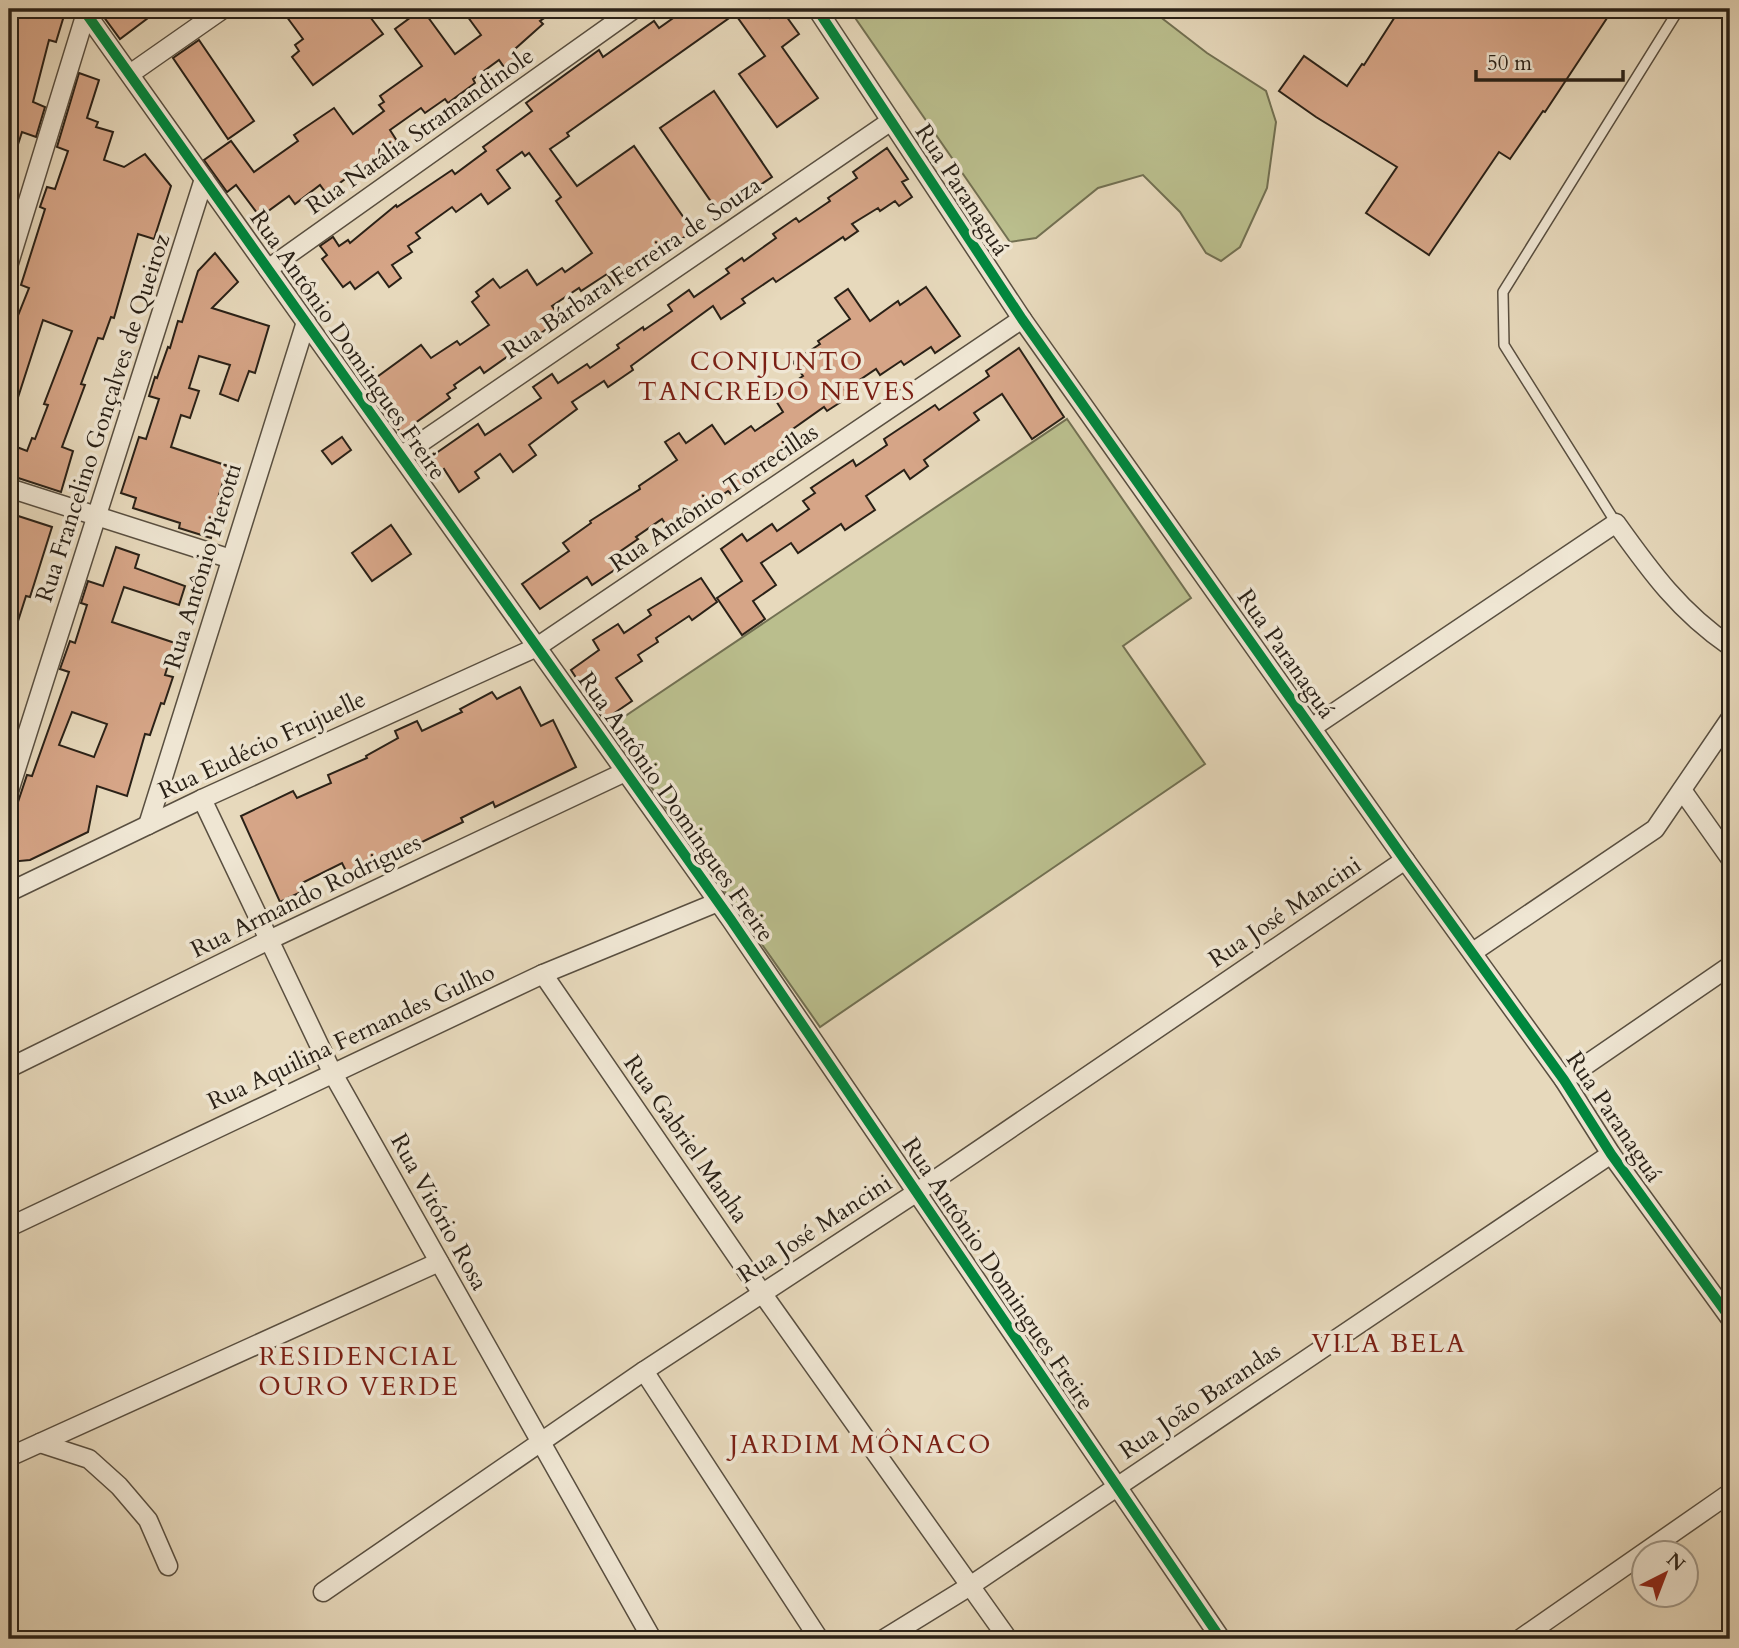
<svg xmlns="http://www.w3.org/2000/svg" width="1739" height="1648" viewBox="0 0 1739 1648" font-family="Cardo,serif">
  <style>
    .green { fill: #babe8d; stroke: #727052; stroke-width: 2 }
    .building { fill: #d6a587; stroke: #2a2117; stroke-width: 2; fill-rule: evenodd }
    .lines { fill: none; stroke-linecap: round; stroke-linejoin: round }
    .service-casing { stroke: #594f40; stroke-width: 12 }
    .minor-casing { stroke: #594f40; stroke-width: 21 }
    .service { stroke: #efe6d3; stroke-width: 9 }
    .minor { stroke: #efe6d3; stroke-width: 18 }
    .cycleway-casing { stroke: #efe6d3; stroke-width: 15 }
    .cycleway { stroke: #00873e; stroke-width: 10 }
    .labels { text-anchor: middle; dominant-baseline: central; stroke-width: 7; stroke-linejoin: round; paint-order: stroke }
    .street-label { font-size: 24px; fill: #2a2117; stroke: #efe6d3 }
    .neighbourhood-label { font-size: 26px; letter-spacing: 2px; fill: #7a1f14; stroke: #efe6d3 }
  </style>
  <rect width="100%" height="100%" fill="#e7d9bc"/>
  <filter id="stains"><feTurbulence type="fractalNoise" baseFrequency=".00286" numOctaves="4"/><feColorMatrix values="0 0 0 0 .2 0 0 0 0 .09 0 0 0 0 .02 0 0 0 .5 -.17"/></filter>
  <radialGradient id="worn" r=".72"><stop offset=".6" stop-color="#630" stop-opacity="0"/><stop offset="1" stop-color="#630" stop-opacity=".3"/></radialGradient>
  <g class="green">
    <polygon points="849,9 1150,9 1207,53 1266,91 1276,122 1267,188 1240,247 1221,261 1206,253 1180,212 1143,175 1098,188 1036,238 1010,242"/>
    <polygon points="1067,419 1191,598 1123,646 1205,764 820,1027 609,727"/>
  </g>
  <g class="building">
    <polygon points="9,9 66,9 56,42 49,40 33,102 45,107 36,137 22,132 12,163 9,162"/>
    <polygon points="98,9 160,9 120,39"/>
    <polygon points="281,9 364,9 383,34 313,85 292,57 299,51 295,45 303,39"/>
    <polygon points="422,9 455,54 481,35 462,9 558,9 540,21 543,24 515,49 522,59 506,70 499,60 473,79 475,83 448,103 445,99 425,113 421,108 390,130 397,141 326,193 320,185 295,204 289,196 260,217 236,185 227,192 204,160 231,141 254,172 298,141 294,135 334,108 353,134 384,111 379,105 384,102 380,96 422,66 395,29"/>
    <polygon points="686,9 763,9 770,18 781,9 799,34 782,47 818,98 777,127 739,74 765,56 735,14 567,133 569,136 550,149 577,186 634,146 693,231 615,285 607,274 581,291 579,288 552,306 561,319 484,373 480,367 454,385 456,388 447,394 450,398 401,433 366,385 421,345 431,358 457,341 460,345 489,325 472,302 479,296 476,292 493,279 500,288 527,270 537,285 562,268 565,272 592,253 556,201 561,197 529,153 525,156 522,152 497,170 510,188 488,204 481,194 456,212 452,207 416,233 420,238 408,246 412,252 392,265 401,278 389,287 378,272 355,289 350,282 343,287 322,259 327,255 320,246 333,237 339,246 348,240 350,243 396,205 397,207 452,170 455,174 486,151 483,147 532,111 526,103 599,50 603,57 654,21 659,28"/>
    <polygon points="1400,9 1613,9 1545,112 1543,111 1510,159 1499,152 1429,255 1366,213 1397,167 1316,117 1279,91 1304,56 1347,86 1362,64 1364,65"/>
    <polygon points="199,40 254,121 228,139 173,58"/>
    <polygon points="79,73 99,80 87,118 98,122 96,127 113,132 104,160 124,167 145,154 171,186 154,239 138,234 114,318 111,317 103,339 98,338 81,384 85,385 62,447 73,451 61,492 9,475 9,444 27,451 32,438 35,439 48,405 44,404 72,331 43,320 12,416 9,416 9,338 29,288 21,285 45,209 40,207 47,187 55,189 68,151 57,147"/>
    <polygon points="714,91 772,177 719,213 660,128"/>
    <polygon points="887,148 908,179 902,182 912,197 899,206 895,201 880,211 878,208 852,224 858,231 845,240 843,237 776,282 773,278 742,299 745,303 721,319 713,306 631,366 633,370 608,387 604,381 572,402 577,409 529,445 536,455 513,472 500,454 475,472 479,478 459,492 444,469 430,478 419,462 430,454 432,456 478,424 485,435 514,416 541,398 533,387 552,374 558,383 587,364 590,368 619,348 617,345 643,327 644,330 672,311 668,305 689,290 694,297 729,273 726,269 742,258 744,261 776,238 773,234 796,218 799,222 830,201 828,198 857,178 853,172"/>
    <polygon points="215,253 238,282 212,308 269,326 255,373 249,371 238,401 220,394 230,365 199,356 189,388 199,391 190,418 181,415 171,447 228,466 218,498 222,499 211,538 179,528 180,523 133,508 136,498 121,493 139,437 146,439 159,399 149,396 155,377 157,378 168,347 170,348 178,321 182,322 198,271"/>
    <polygon points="926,287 960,336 935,353 931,347 904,365 901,361 880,375 876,369 845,390 850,396 827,411 824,407 790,431 799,445 776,461 777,463 731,494 728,491 695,514 691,508 666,525 662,519 636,537 638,539 612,557 619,567 592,585 587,577 540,609 522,584 569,551 563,543 591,523 590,521 640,489 639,486 677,460 665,442 679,433 686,443 712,425 725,444 751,426 755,431 783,412 773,396 803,376 793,362 820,344 818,341 850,319 835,298 848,289 870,321 898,301 900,305"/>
    <polygon points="1019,348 1064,417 1032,439 1002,394 974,413 979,420 924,460 928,466 910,479 904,470 866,496 875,510 845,530 841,524 798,553 791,543 761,563 776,585 753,601 765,619 742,635 717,598 742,581 721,549 742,534 747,541 772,524 777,531 809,509 803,501 815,493 811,488 853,460 856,466 887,445 884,439 935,405 939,410 989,376 986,371"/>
    <polygon points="342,437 351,450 332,464 322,451"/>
    <polygon points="9,513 52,527 30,597 26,596 12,640 9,639"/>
    <polygon points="391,525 411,554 372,581 352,553"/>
    <path d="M116 547 139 555 135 568 185 586 179 605 124 587 112 622 175 643 165 675 173 677 164 704 161 703 150 735 145 734 127 796 97 786 88 832 30 860 9 862V835L17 805 27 775 32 776 69 672 60 669 70 641 75 643 87 605 81 603 88 581 103 586ZM72 712 107 724 94 757 59 745Z"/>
    <polygon points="701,578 717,602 692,620 689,616 656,638 658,642 638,655 642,661 616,678 632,701 604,720 571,670 599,650 593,640 618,624 624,633 651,615 648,610"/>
    <polygon points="520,687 541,726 553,720 576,767 495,807 493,802 461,818 463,822 373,866 372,864 348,875 342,863 300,884 303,891 280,902 241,816 293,791 297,798 331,783 328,775 367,758 366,756 398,738 395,731 417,721 422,731 462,712 460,709 492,692 497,699"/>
  </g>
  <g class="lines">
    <g class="service-casing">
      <polyline id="service" points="1616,523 1504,345 1503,292 1679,9"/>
    </g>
    <g class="minor-casing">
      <g id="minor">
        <polyline points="83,9 731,920 1221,1639"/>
        <polyline points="817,9 1022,319 1405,860 1564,1080 1611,1154 1730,1318"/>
        <polyline points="130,74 223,9"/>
        <polyline points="9,263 86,13"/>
        <polyline points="268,269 634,9"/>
        <polyline points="401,456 891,121"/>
        <polyline points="9,488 231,559"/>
        <path d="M1313 727 1616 523C1651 572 1680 612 1730 646"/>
        <polyline points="1682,790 1730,858"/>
        <polyline points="9,791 204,179"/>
        <polyline points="202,799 332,1072 652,1639"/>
        <polyline points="148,825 306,322"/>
        <polyline points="9,892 202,799 537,647 1022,319"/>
        <polyline points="1473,952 1655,829 1730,719"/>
        <polyline points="543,974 762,1293 1008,1639"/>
        <polyline points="9,1068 269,940 625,772"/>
        <polyline points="1564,1080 1730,966"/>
        <polyline points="9,1227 543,974 718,902"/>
        <polyline points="644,1371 819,1639"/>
        <polyline points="40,1443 89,1459 119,1486 148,1520 168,1566"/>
        <polyline points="9,1457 439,1262"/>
        <polyline points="323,1592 644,1371 917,1192 1405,860"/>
        <polyline points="884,1639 970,1586 1611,1154"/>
        <polyline points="1520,1639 1730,1493"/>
      </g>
    </g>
    <use href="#service" class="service"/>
    <use href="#minor" class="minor"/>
    <g class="cycleway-casing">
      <g id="cycleway">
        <polyline points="83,9 731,920 1221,1639"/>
        <polyline points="817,9 1022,319 1405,860 1564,1080 1611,1154 1730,1318"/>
      </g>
    </g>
    <use href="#cycleway" class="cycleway"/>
  </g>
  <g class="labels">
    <g class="street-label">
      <text transform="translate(420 131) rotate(-35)">Rua Natália Stramandinole</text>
      <text transform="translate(962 190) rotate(57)">Rua Paranaguá</text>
      <text transform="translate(632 268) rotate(-34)">Rua Bárbara Ferreira de Souza</text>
      <text transform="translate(348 345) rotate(55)">Rua Antônio Domingues Freire</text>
      <text transform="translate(103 418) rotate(-72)">Rua Francelino Gonçalves de Queiroz</text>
      <text transform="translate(714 498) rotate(-34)">Rua Antônio Torrecillas</text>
      <text transform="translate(203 566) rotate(-73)">Rua Antônio Pierotti</text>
      <text transform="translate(1286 654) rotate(55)">Rua Paranaguá</text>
      <text transform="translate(262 745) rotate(-25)">Rua Eudécio Frujuelle</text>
      <text transform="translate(676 807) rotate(55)">Rua Antônio Domingues Freire</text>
      <text transform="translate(306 896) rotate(-26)">Rua Armando Rodrigues</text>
      <text transform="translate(1285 912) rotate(-34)">Rua José Mancini</text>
      <text transform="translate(351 1037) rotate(-25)">Rua Aquilina Fernandes Gulho</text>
      <text transform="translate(1614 1117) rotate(56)">Rua Paranaguá</text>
      <text transform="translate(686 1139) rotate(55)">Rua Gabriel Manha</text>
      <text transform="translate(439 1212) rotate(61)">Rua Vitório Rosa</text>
      <text transform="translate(815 1229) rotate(-33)">Rua José Mancini</text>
      <text transform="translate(998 1274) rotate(56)">Rua Antônio Domingues Freire</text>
      <text transform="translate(1200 1401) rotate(-34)">Rua João Barandas</text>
    </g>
    <g class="neighbourhood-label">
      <text x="777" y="361">CONJUNTO<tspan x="777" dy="30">TANCREDO NEVES</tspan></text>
      <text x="1389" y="1343">VILA BELA</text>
      <text x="359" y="1356">RESIDENCIAL<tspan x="359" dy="30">OURO VERDE</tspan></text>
      <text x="861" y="1444">JARDIM MÔNACO</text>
    </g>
  </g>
  <rect width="1739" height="1648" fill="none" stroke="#e7d9bc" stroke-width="35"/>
  <rect x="10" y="10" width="1718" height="1627" fill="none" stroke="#2a2117" stroke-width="3.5"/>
  <rect x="18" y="18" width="1704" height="1613" fill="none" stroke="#2a2117" stroke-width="2"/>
  <g transform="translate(1665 1574) rotate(42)"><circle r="33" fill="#efe6d3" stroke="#a09788" stroke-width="2"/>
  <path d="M0-5L12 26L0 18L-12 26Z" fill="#8f2418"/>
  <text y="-10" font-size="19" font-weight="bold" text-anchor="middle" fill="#2a2117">N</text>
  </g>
  <path d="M1476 70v10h147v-10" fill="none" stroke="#2a2117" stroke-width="3.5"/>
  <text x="1487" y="70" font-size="21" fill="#2a2117" stroke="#efe6d3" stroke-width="5" paint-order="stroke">50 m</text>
  <rect width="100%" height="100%" filter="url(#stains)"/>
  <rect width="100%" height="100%" fill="url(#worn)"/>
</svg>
